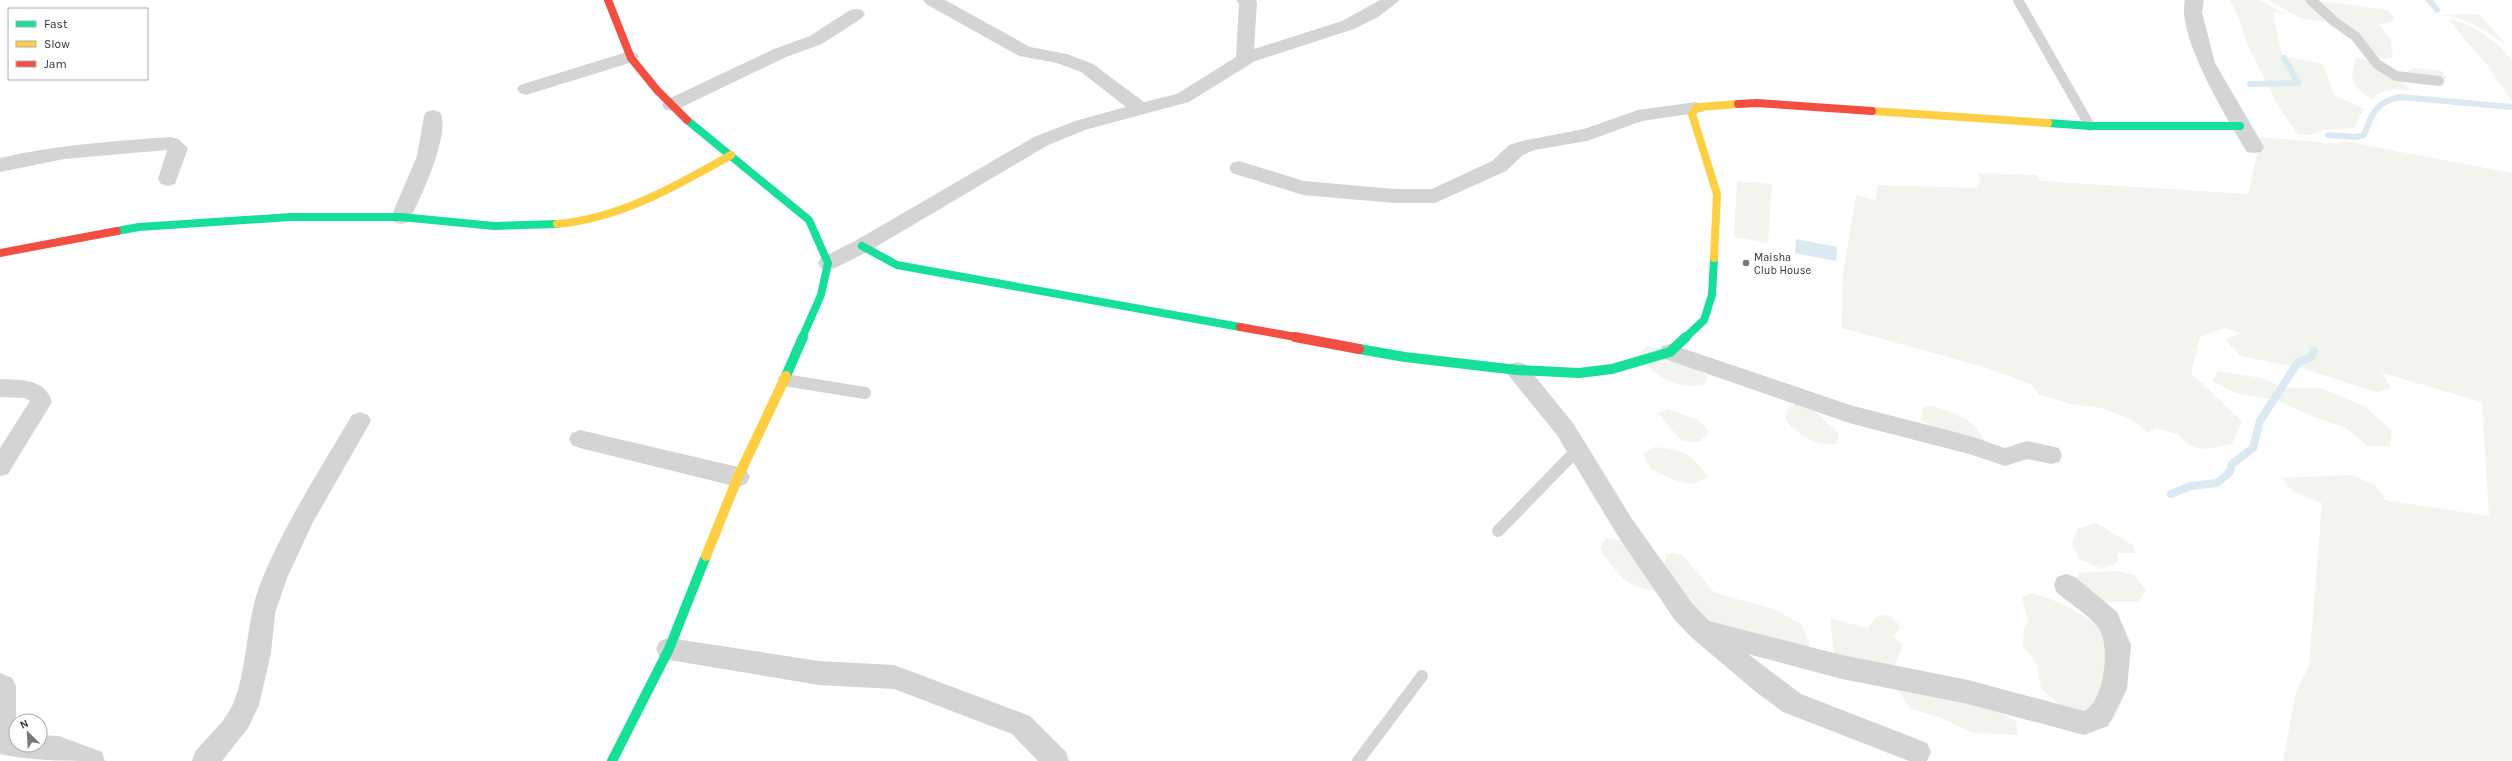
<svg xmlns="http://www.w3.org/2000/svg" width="2512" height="761" viewBox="0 0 2512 761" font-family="Karla,sans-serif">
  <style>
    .green { fill: #f1f5ed }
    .water { fill: #dbe9f2 }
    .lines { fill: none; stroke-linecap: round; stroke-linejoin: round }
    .stream-far1 { stroke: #dbe9f2; stroke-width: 6 }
    .stream { stroke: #dbe9f2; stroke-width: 8 }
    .lane-far1 { stroke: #d4d4d4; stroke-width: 10 }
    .lane { stroke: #d4d4d4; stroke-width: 12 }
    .street { fill: #d4d4d4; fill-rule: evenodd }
    .fast-far1 { stroke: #16e098; stroke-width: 8 }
    .fast { stroke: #16e098; stroke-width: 10 }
    .slow-far1 { stroke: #ffcf43; stroke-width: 8 }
    .slow { stroke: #ffcf43; stroke-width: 10 }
    .jam-far1 { stroke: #f24e42; stroke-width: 8 }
    .jam { stroke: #f24e42; stroke-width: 10 }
    .poi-dot { fill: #787878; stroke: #fff; stroke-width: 1.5 }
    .labels { text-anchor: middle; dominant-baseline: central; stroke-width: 4; stroke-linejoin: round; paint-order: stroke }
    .poi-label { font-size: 11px; fill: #303030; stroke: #fff; text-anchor: start }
  </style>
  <rect width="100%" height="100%" fill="#fff"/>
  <g class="green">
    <polygon points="2230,0 2260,0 2284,14 2273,12 2282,56 2323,64 2334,95 2364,109 2354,128 2323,130 2310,135 2298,135 2278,105 2248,45 2238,16"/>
    <polygon points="2268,0 2307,0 2332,23 2300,18"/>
    <polygon points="2315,0 2388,10 2395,19 2389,23 2379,24 2391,41 2393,58 2382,59 2369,51"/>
    <path d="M2479 14 2506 45C2486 30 2467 18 2441 15Z"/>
    <path d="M2448 19C2473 23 2496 41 2512 60V101L2487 65Z"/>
    <path d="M2356 58C2376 61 2399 75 2411 91 2396 89 2383 87 2372 99 2353 87 2348 80 2356 58Z"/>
    <polygon points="2414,68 2442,71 2447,79 2413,77 2407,72"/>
    <path d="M2261 137 2338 144 2344 141 2512 173V761H2283L2296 692 2309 666 2322 503 2292 491 2282 478 2352 475 2375 485 2385 498 2384 500 2489 516 2482 402 2382 373 2391 388 2376 392 2301 368 2241 356 2225 340 2241 333 2224 328 2200 337 2191 373 2242 421 2232 444C2205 449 2195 455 2176 432L2175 434 2157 428 2148 433 2131 419 2101 408 2070 404 2039 394 2031 384 1981 366 1842 328 1843 273 1856 195 1876 200 1877 185 1976 188 1980 179 1978 173 2036 175 2040 181 2248 194Z"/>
    <polygon points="1737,181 1772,184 1768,243 1734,237"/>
    <path d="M1647 346C1669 350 1690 363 1708 377L1703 385C1673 389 1656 377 1639 354Z"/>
    <polygon points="2218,371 2262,378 2284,388 2320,388 2364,406 2392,431 2390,446 2368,446 2344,427 2314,417 2277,400 2236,393 2212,381"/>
    <path d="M1796 404 1809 406 1839 434 1836 444C1814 445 1798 436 1785 419L1788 408Z"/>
    <path d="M1930 406C1952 411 1978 420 1985 443L1943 434 1921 420 1923 408Z"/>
    <polygon points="1668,409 1699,420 1709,432 1698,443 1681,440 1658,413"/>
    <path d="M1654 447C1682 449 1692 454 1708 477L1693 484 1674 480 1651 469 1643 455Z"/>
    <polygon points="2096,523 2134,546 2135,553 2117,553 2118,562 2102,569 2079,559 2072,544 2077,529"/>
    <path d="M1606 538 1626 541 1662 591C1626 589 1619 576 1600 549Z"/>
    <polygon points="1675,553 1683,556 1715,593 1774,609 1802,625 1810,645 1800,649 1707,622 1664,570 1666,554"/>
    <polygon points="2118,571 2134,575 2146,590 2138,602 2101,602 2076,586 2078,573"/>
    <path d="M2031 593C2076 606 2094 621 2126 653L2121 705 2112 722 2083 718 2066 710 2041 688 2037 665 2023 645 2024 628 2028 621 2022 598Z"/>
    <polygon points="1878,615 1891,616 1901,627 1893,636 1903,645 1887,685 1834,655 1830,618 1867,628"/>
    <polygon points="1909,689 1974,700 2016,721 2018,735 1973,733 1939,717 1911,709 1898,690"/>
  </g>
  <polygon class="water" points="1796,239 1837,247 1836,261 1795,253"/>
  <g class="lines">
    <g class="stream-far1">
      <polyline points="2429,0 2437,10"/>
      <polyline points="2250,84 2298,83 2284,58"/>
      <path d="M2328 135 2356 137 2364 135C2372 113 2376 102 2400 97L2512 107"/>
    </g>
    <polyline class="stream" points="2171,494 2190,486 2217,483 2230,472 2232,464 2253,448 2260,421 2298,362 2310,358 2314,351"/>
    <g class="lane-far1">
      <polyline points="2018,0 2090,126"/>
      <polyline points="2311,0 2335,22 2355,36 2377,64 2396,76 2439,81"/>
    </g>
    <g class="lane">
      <polyline points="784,380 865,393"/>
      <polyline points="1498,531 1578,449"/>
      <polyline points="1358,761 1422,676"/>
    </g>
    <g class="street">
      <polygon points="923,0 945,0 1030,47 1067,54 1093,64 1144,102 1177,94 1236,57 1239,4 1236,0 1255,0 1257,2 1254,49 1342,21 1380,0 1400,0 1378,17 1354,29 1255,61 1189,102 1088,129 1048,145 869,251 835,268 828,270 821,268 818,263 821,258 855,241 1034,137 1075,121 1126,107 1081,72 1057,63 1019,56 926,4"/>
      <path d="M2185 0H2204L2202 12 2215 63 2264 147 2261 152 2254 153 2247 152C2228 120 2176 36 2185 0Z"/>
      <polygon points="856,9 862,10 865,14 862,18 822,44 786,57 678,109 671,111 664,109 662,105 664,101 774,49 810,36 850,10"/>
      <polygon points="630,51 636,53 639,57 636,61 526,95 520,93 517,89 520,85"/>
      <polygon points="1696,102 1703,104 1705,108 1703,112 1642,121 1587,141 1534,150 1523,155 1506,171 1435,203 1394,203 1303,195 1232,173 1229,168 1232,163 1239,161 1304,181 1394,189 1432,189 1492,161 1509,145 1522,141 1584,129 1638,110"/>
      <path d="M433 110 440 112C452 132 419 203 408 222L401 224 394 222 391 217 417 156 424 116 426 112Z"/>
      <path d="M171 137 178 139 188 148 175 184 168 186 161 184 158 179 167 150 64 159 0 172V158C56 145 113 141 171 137Z"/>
      <polygon points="1670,344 1850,405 1970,436 2005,448 2027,441 2059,448 2062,455 2059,462 2051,464 2027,459 2005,466 1969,454 1849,423 1662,358 1659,352 1662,346"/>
      <path d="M1517 362 1525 364 1573 423 1632 519 1692 603 1709 621 1842 655 1968 680 2084 711C2105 702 2111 643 2098 627 2087 614 2070 603 2057 593L2054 585 2057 577 2066 574 2075 577 2117 612 2131 645 2127 689 2108 726 2084 735 1968 704 1842 679 1748 654 1801 694 1927 743 1931 752 1927 761H1909L1783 712 1756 692 1691 637 1674 619 1616 533 1557 435 1509 376 1506 370 1509 364Z"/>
      <path d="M0 379C21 380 45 378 52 402L8 474 0 476V448L30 401 25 398 0 397Z"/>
      <path d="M360 412 368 415 371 421 313 522 287 578 275 613 271 653 259 705 248 728 222 761H192L195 752C207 737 226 721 233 704 249 665 245 618 263 577 287 520 321 468 352 415Z"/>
      <polygon points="580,430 738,467 746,470 750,477 746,484 738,487 580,448 572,445 569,439 572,433"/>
      <polygon points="669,638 819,661 894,665 1030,716 1066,752 1069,761 1038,761 1012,734 894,689 819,685 669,660 660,657 656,649 660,641"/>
      <path d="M0 673 12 678 16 686V745H40V735L59 736 102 752 105 761C74 761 29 761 0 754Z"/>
    </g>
    <g class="fast-far1">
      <polyline points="687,120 809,220 828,263 821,295 802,338"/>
      <polyline points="2048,123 2090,126 2240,126"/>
      <polyline points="117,231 139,227 290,217 401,217 494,226 557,224"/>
      <polyline points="862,246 897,265 1240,327"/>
      <polyline points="1685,338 1704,320 1712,295 1714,258"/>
    </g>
    <g class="fast">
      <polyline points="1359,349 1405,357 1517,370 1579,373 1612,369 1670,352 1686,337"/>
      <polyline points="786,376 803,337"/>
      <polyline points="612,761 669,649 706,556"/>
    </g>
    <g class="slow-far1">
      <polyline points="1872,111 2048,123"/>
      <path d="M557 224C621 218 676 186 731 155"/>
      <polyline points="1714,258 1717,194 1692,114 1696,108 1700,107 1738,104"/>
    </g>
    <polyline class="slow" points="706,556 738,477 786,376"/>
    <g class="jam-far1">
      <polyline points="608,0 631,58 657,90 687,120"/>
      <polyline points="1738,104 1757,103 1872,111"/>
      <polyline points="0,253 117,231"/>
      <polyline points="1240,327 1301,338"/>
    </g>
    <polyline class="jam" points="1295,337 1359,349"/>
  </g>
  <circle class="poi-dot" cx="1746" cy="263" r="4"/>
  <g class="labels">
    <g class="poi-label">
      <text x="1754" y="257">Maisha<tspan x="1754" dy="13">Club House</tspan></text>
    </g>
  </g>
  <rect x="8" y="8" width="140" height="72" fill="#ffffff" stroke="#acacac"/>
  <rect x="16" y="21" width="20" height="6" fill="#16e098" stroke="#acacac"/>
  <text x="44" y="28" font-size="12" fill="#303030">Fast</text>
  <rect x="16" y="41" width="20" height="6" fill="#ffcf43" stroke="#acacac"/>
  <text x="44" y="48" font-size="12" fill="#303030">Slow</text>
  <rect x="16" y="61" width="20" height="6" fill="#f24e42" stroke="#acacac"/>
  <text x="44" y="68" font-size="12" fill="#303030">Jam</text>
  <g transform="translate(28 733) rotate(336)"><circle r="19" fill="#ffffff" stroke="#acacac"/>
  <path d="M0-3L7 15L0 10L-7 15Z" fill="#787878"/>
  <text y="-6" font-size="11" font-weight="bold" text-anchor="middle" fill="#303030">N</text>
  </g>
</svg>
